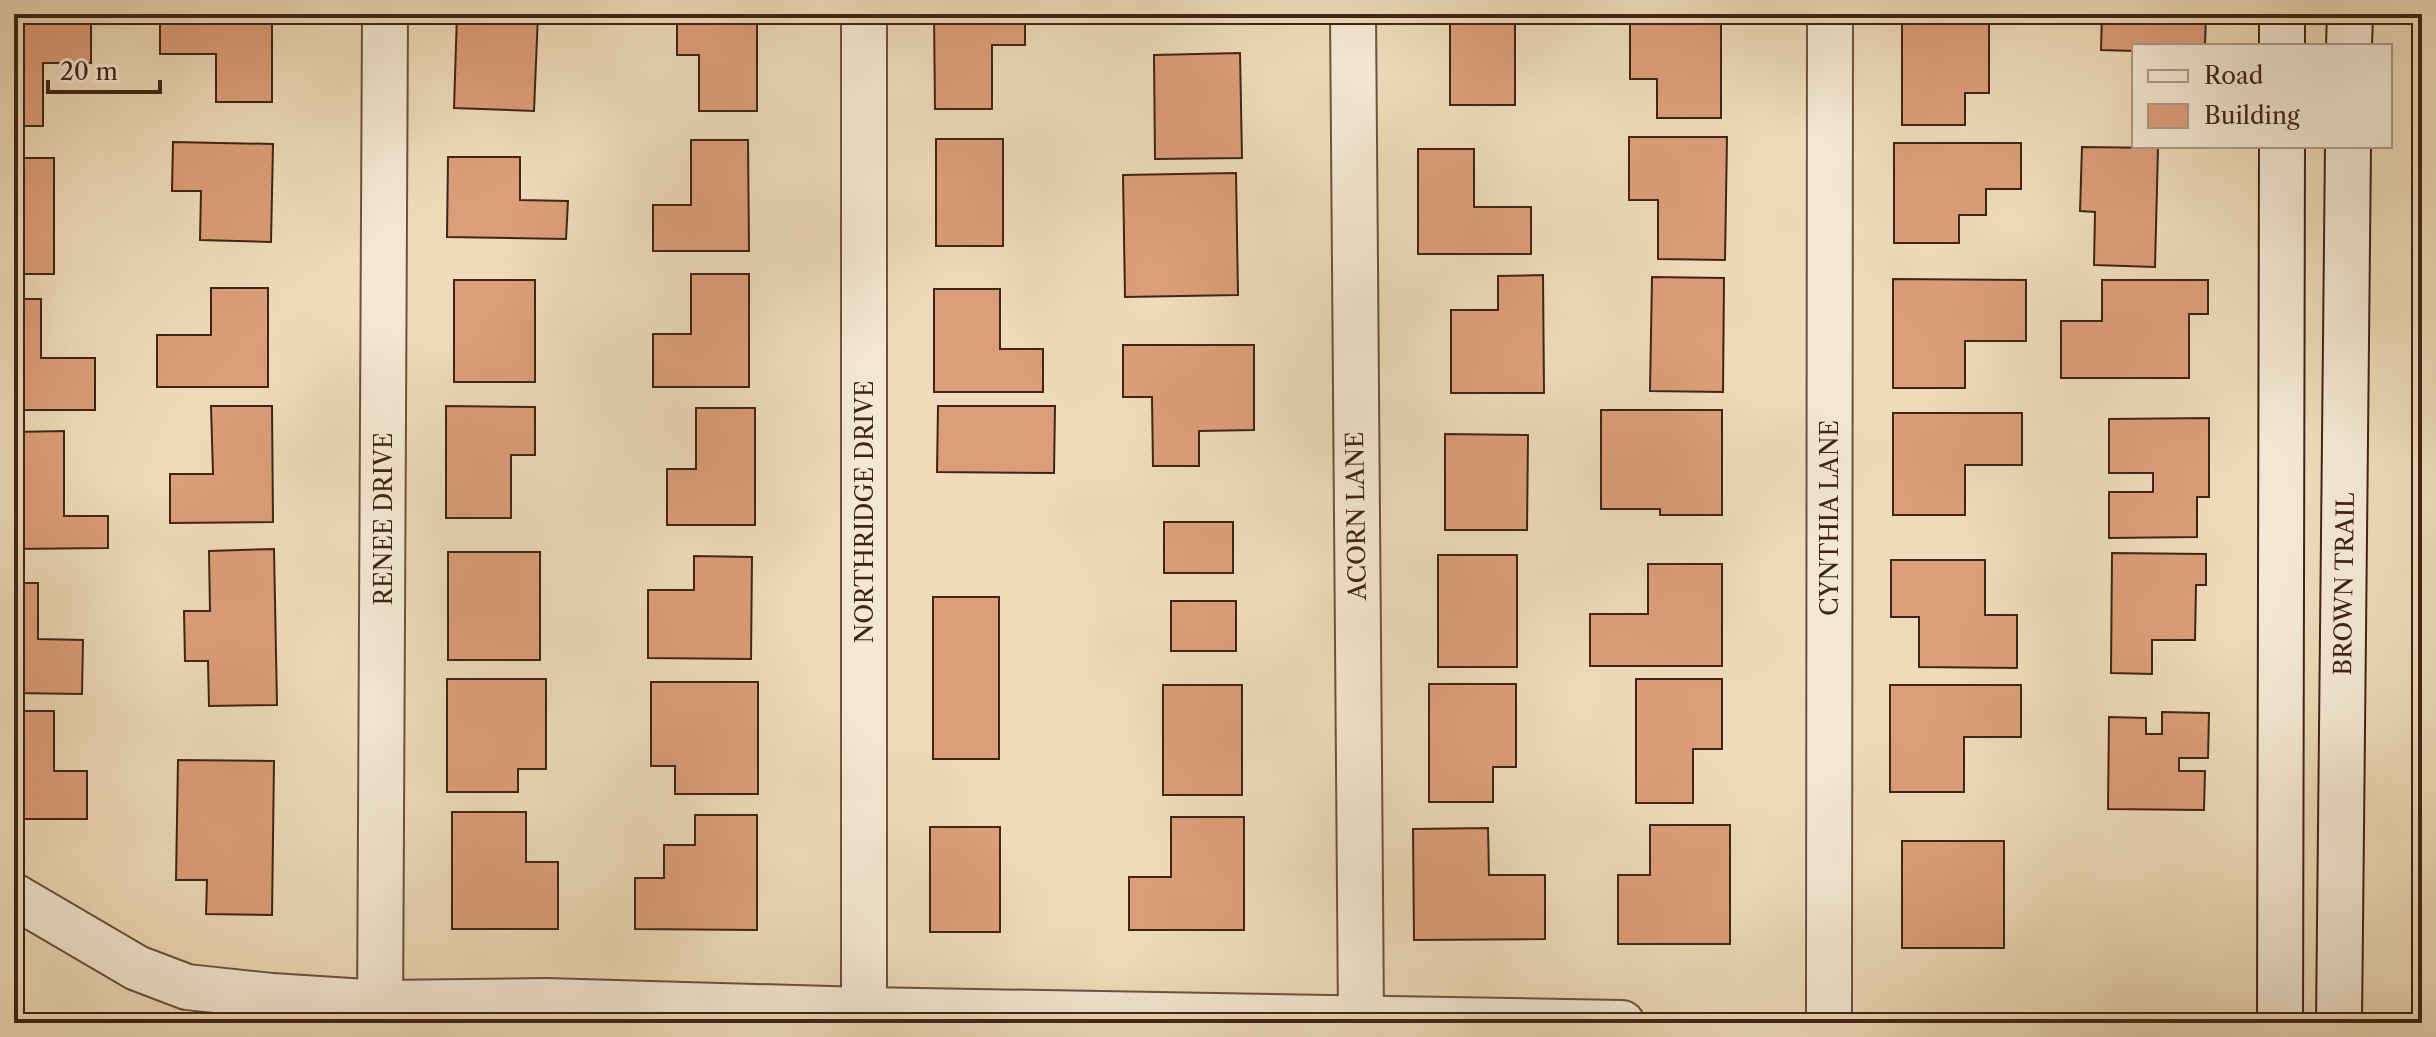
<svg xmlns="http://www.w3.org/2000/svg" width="2436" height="1037" viewBox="0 0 2436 1037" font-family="'Libre Caslon Text',serif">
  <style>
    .building { fill: #dc9e7a; stroke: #402514; stroke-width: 2 }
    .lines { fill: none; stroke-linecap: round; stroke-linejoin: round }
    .street-casing { stroke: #6c523d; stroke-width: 48 }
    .secondary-casing { stroke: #402514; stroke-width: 48 }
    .street { stroke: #f4e8d2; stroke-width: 44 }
    .secondary { stroke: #f4e8d2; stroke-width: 44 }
    .labels { text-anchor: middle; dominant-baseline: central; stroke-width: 7; stroke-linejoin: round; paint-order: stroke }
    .street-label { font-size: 24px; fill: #402514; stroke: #f4e8d2 }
  </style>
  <rect width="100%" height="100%" fill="#eedbb9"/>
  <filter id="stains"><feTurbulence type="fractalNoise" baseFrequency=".0025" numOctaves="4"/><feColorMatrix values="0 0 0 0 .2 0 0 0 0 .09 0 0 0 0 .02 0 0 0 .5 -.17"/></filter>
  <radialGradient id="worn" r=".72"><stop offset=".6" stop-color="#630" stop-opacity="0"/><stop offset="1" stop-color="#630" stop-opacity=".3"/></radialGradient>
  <g class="building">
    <polygon points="160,14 272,14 272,102 216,102 216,54 160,54"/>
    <polygon points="457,14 538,14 534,111 454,108"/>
    <polygon points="677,14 757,14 757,111 699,111 699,55 677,55"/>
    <polygon points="934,14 1025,14 1025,45 992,45 992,109 935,109"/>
    <rect x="1450" y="14" width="65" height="91"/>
    <polygon points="1630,14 1721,14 1721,118 1657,118 1657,79 1630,79"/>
    <polygon points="1902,14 1989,14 1989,93 1965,93 1965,125 1902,125"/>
    <polygon points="2102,14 2206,14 2205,46 2134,46 2134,51 2101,50"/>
    <polygon points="14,17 91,17 91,63 43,63 43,126 14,126"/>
    <polygon points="1240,53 1242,158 1155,159 1154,55"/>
    <polygon points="1629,137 1727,137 1725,260 1658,259 1658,200 1629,200"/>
    <rect x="936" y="139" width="67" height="107"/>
    <polygon points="691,140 748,140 749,251 653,251 653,205 691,205"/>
    <polygon points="173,142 273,144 271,242 200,240 201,191 172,191"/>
    <polygon points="1894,143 2021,143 2021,189 1986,189 1986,215 1959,215 1959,243 1894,243"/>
    <polygon points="2082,147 2158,148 2155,267 2094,265 2095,212 2080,211"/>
    <polygon points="1418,149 1474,149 1474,207 1531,207 1531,254 1418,254"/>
    <polygon points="448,157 520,157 520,200 568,201 566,239 447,237"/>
    <rect x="14" y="158" width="40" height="116"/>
    <polygon points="1236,173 1238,295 1125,297 1123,175"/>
    <polygon points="691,274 749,274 749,387 653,387 653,334 691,334"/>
    <polygon points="1543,275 1544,393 1451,393 1451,310 1498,310 1498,276"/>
    <polygon points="1652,277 1724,278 1723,392 1650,391"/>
    <polygon points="1893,279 2026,280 2026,341 1965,341 1965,388 1893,388"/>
    <rect x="454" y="280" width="81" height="102"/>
    <polygon points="2102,280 2208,280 2208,314 2189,314 2189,378 2061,378 2061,321 2102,321"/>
    <polygon points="211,288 268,288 268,387 157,387 157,335 211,335"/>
    <polygon points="934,289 1000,289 1000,349 1043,349 1043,392 934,392"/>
    <polygon points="14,299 41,299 41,358 95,358 95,410 14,410"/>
    <polygon points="1123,345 1254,345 1254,430 1199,431 1199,466 1153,466 1152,397 1123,397"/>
    <polygon points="211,406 272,406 273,522 170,523 170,474 213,474"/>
    <polygon points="446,406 535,407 535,455 511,455 511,518 446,518"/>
    <polygon points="938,406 1055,406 1054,473 937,472"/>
    <polygon points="696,408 755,408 755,525 667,525 667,469 696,469"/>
    <polygon points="1601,410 1722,410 1722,515 1660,515 1660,509 1601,509"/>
    <polygon points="1893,413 2022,413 2022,465 1965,465 1965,515 1893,515"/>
    <polygon points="2209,418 2209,497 2197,497 2197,537 2109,538 2109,492 2153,492 2153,473 2109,473 2109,419"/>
    <polygon points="64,431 64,516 108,516 108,548 14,549 14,432"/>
    <polygon points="1445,434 1528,435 1527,530 1445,530"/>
    <rect x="1164" y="522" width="69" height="51"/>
    <polygon points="274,549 277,705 209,706 208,661 185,661 184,611 210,611 209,551"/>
    <rect x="448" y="552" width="92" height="108"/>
    <polygon points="2112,553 2206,554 2206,585 2196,585 2195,640 2152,640 2152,674 2111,673"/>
    <rect x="1438" y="555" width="79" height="112"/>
    <polygon points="694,556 752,557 751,659 648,658 648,590 694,590"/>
    <polygon points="1891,560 1985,560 1985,615 2017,615 2017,668 1919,667 1919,617 1891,617"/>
    <polygon points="1648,564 1722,564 1722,666 1590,666 1590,614 1648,614"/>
    <polygon points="14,583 38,583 38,639 83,640 82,694 14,693"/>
    <rect x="933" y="597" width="66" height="162"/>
    <rect x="1171" y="601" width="65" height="50"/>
    <polygon points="447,679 546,679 546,769 518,769 518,792 447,792"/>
    <polygon points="1636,679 1722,679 1722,749 1693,749 1693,803 1636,803"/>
    <polygon points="651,682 758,682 758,794 675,794 675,766 651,766"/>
    <polygon points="1429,684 1516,684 1516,767 1493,767 1493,802 1429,802"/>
    <rect x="1163" y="685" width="79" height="110"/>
    <polygon points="1890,685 2021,685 2021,737 1964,737 1964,792 1890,792"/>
    <polygon points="14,711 54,711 54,771 87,771 87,819 14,819"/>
    <polygon points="2162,712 2209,713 2208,758 2179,758 2179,771 2205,771 2204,810 2108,809 2109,717 2146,718 2146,734 2162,734"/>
    <polygon points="178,760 274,761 272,915 206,914 207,880 176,880"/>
    <polygon points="452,812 526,812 526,862 558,862 558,929 452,929"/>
    <polygon points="695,815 757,815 757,930 635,929 635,878 664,878 664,845 695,845"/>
    <polygon points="1171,817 1244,817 1244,930 1129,930 1129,877 1171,877"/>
    <polygon points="1650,825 1730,825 1730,944 1618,944 1618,875 1650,875"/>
    <rect x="930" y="827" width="70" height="105"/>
    <polygon points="1488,828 1489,875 1545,875 1545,939 1414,940 1413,829"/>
    <rect x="1902" y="841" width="102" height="107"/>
  </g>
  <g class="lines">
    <g class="street-casing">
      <g id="street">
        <polyline points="864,14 864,1010"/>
        <polyline points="1353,14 1361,1017"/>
        <polyline points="14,896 137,968 187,987 272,996 381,1003 546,1001 864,1010 1622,1023"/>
        <polyline points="380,1023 385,14"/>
        <polyline points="1829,1023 1830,14"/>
      </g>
    </g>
    <g class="secondary-casing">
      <g id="secondary">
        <polyline points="2282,46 2282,14"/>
        <polyline points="2349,46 2350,14"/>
        <polyline points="2280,1023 2282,146"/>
        <polyline points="2339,1023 2348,146"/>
      </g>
    </g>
    <use href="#street" class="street"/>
    <use href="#secondary" class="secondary"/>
  </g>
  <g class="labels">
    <g class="street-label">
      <text transform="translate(864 512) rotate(-90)">NORTHRIDGE DRIVE</text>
      <text transform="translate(1356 516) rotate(-91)">ACORN LANE</text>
      <text transform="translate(1829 518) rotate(-90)">CYNTHIA LANE</text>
      <text transform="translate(383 519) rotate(-90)">RENEE DRIVE</text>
      <text transform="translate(2344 584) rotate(-89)">BROWN TRAIL</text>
    </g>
  </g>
  <rect width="2436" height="1037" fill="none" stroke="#eedbb9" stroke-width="48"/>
  <rect x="16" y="16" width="2404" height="1005" fill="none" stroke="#402514" stroke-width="4"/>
  <rect x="24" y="24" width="2388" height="989" fill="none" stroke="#402514" stroke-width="2"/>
  <rect x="2132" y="44" width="260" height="104" fill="#f4e8d2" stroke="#ac9a86" stroke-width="2"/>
  <rect x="2148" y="70" width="40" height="12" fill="#f4e8d2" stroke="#ac9a86" stroke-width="2"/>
  <text x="2204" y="84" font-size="24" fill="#402514">Road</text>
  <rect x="2148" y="104" width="40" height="24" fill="#dc9e7a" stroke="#ac9a86" stroke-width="2"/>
  <text x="2204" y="124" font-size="24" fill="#402514">Building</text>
  <path d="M48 80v12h112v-12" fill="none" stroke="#402514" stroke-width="4"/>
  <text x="60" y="80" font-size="24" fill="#402514" stroke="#f4e8d2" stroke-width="6" paint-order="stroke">20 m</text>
  <rect width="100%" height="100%" filter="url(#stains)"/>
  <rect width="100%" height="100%" fill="url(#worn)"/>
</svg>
